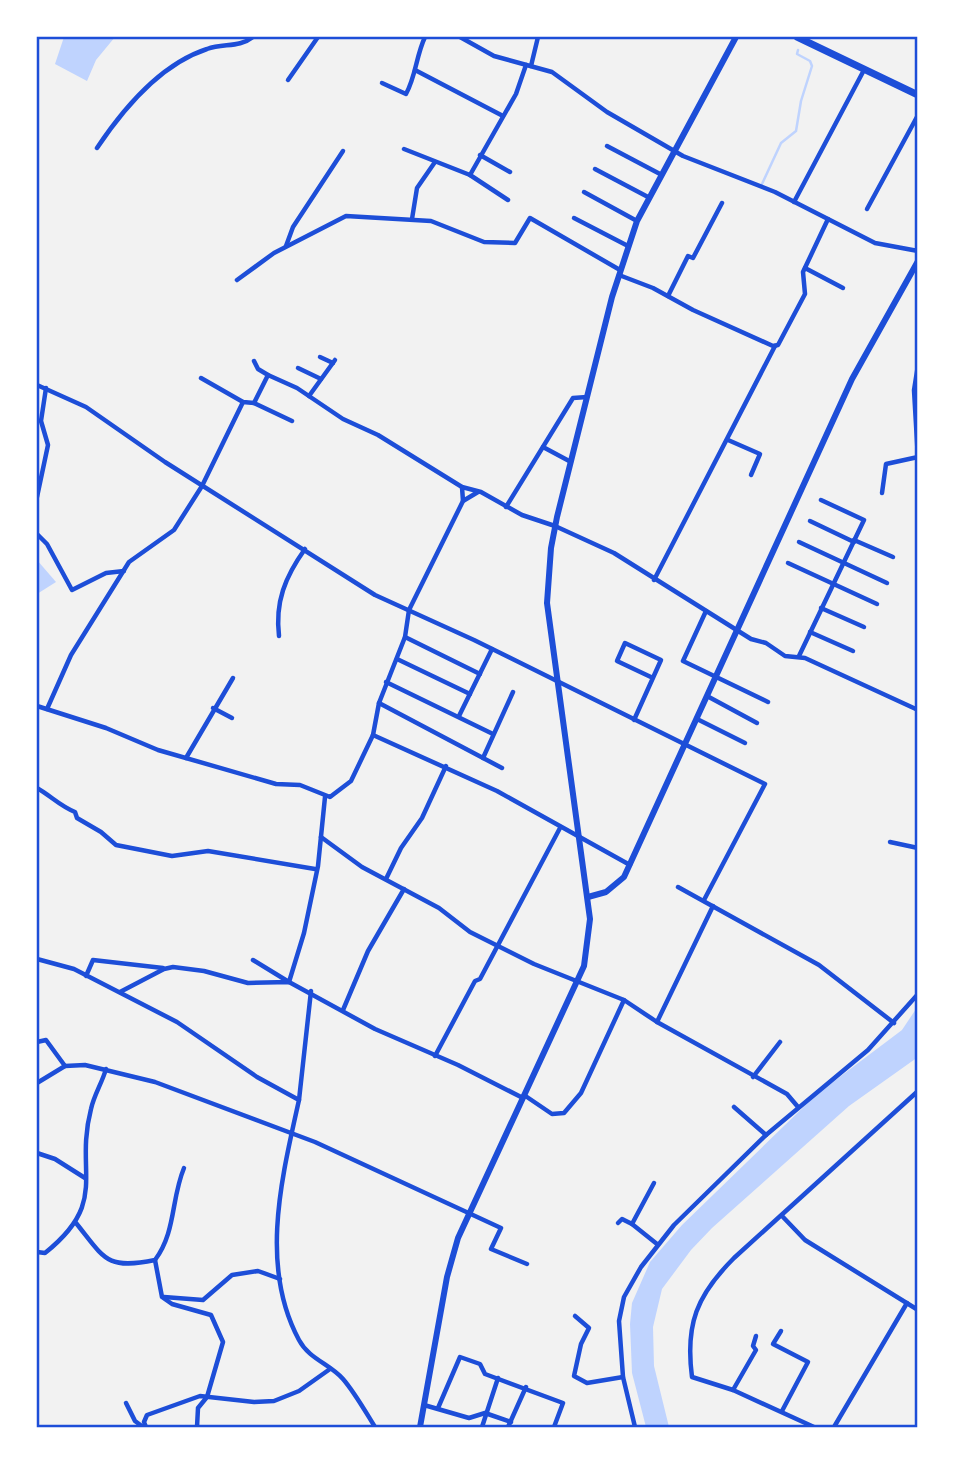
<svg xmlns="http://www.w3.org/2000/svg" width="955" height="1464" viewBox="0 0 955 1464" font-family="Manrope,sans-serif">
  <style>
    .water { fill: #bfd3fe }
    .lines { fill: none; stroke-linecap: round; stroke-linejoin: round }
    .stream { stroke: #bfd3fe; stroke-width: 2.5 }
    .minor { stroke: #1d4ed8; stroke-width: 4.5 }
    .secondary { stroke: #1d4ed8; stroke-width: 6 }
    .primary { stroke: #1d4ed8; stroke-width: 7 }
    .neatline { fill: none; stroke: #1d4ed8; stroke-width: 2.5 }
  </style>
  <rect width="100%" height="100%" fill="#f2f2f2"/>
  <g class="water">
    <polygon points="64,37 115,37 96,60 87,81 55,64"/>
    <polygon points="37,560 56,582 37,594"/>
    <polygon points="918,1006 918,1057 849,1106 712,1228 691,1250 662,1289 653,1327 654,1366 669,1427 646,1427 632,1373 630,1324 632,1303 650,1262 682,1225 817,1094 902,1030"/>
  </g>
  <g class="lines">
    <polyline class="stream" points="762,184 781,143 796,131 801,101 812,66 810,61 797,54 798,50"/>
    <g class="minor">
      <polyline points="460,37 494,56 552,72 607,112 683,156 775,192 875,243 918,251"/>
      <polyline points="531,66 538,37"/>
      <polyline points="415,70 503,116"/>
      <polyline points="288,80 318,37"/>
      <path d="M382 83 406 94C416 76 416 56 425 37"/>
      <polyline points="607,146 660,174"/>
      <path d="M97 148C123 109 161 64 207 49 224 43 239 48 253 37"/>
      <polyline points="404,149 470,175 508,200"/>
      <polyline points="480,155 510,172"/>
      <polyline points="595,169 648,197"/>
      <polyline points="470,175 516,94 526,65"/>
      <polyline points="584,192 637,221"/>
      <polyline points="794,202 864,70"/>
      <polyline points="867,209 918,115"/>
      <polyline points="574,218 628,246"/>
      <polyline points="412,219 417,188 435,162"/>
      <polyline points="286,246 293,227 343,151"/>
      <polyline points="805,268 843,288"/>
      <polyline points="619,275 653,288 693,310 773,346 778,345 805,294 803,272 828,219"/>
      <polyline points="237,280 274,253 346,216 431,221 484,242 515,243 530,218 620,270"/>
      <polyline points="668,296 688,256 693,258 722,203"/>
      <polyline points="320,357 333,363"/>
      <polyline points="254,361 258,369 268,375 297,388 343,419 378,435 462,487 481,492 522,515 555,526 614,553 751,639 766,643 785,656 805,658 918,710"/>
      <polyline points="918,365 914,390 918,459"/>
      <polyline points="298,368 321,379"/>
      <polyline points="201,378 243,402 254,403 292,421"/>
      <polyline points="37,385 86,407 165,462 375,595 474,640 765,784 704,900"/>
      <polyline points="309,396 335,360"/>
      <polyline points="254,403 268,375"/>
      <polyline points="728,440 760,454 751,475"/>
      <polyline points="543,447 571,462"/>
      <polyline points="462,487 463,501"/>
      <polyline points="882,493 886,464 918,457"/>
      <polyline points="37,497 48,445 41,421 46,388"/>
      <polyline points="506,507 573,398 587,397"/>
      <polyline points="810,521 854,542"/>
      <polyline points="37,534 47,544 72,590 106,573 124,571"/>
      <polyline points="854,540 893,557"/>
      <polyline points="799,542 887,583"/>
      <polyline points="788,563 877,604"/>
      <polyline points="654,580 775,346"/>
      <polyline points="821,608 864,627"/>
      <polyline points="706,611 683,661 768,702"/>
      <polyline points="810,632 853,651"/>
      <path d="M279 636C275 602 285 577 305 549"/>
      <polyline points="405,637 480,674"/>
      <polyline points="799,656 864,520 821,500"/>
      <polyline points="397,659 470,694"/>
      <polyline points="386,682 493,734"/>
      <polyline points="707,696 757,723"/>
      <polyline points="379,703 502,768"/>
      <polyline points="37,706 106,728 158,750 276,784 300,785 330,797 351,781 373,735 379,703 405,637 409,610 463,501 478,492"/>
      <polyline points="213,708 232,718"/>
      <polyline points="47,709 71,655 129,562 174,530 202,486 243,402"/>
      <polyline points="459,716 492,649"/>
      <polyline points="697,719 745,743"/>
      <polyline points="634,720 661,660 625,643 617,661 653,678"/>
      <polyline points="373,735 497,791 630,865"/>
      <polyline points="186,758 233,678"/>
      <polyline points="483,758 513,692"/>
      <path d="M37 788C51 796 60 806 75 812L77 818 101 832 116 845 172 856 208 851 315 869"/>
      <polyline points="321,837 362,867 439,908 470,932 534,964 624,1000 581,1093 564,1113 552,1114 524,1095"/>
      <polyline points="890,842 918,848"/>
      <polyline points="386,879 401,848 422,818 446,766"/>
      <polyline points="678,887 819,965 894,1023"/>
      <path d="M37 959 74 969 177 1022 257 1077 299 1100C282 1177 259 1266 299 1340 309 1359 330 1364 343 1379 355 1393 365 1411 375 1427"/>
      <polyline points="253,960 289,982 304,933 318,866 325,797"/>
      <polyline points="86,976 93,960 163,968"/>
      <polyline points="120,992 164,969 173,967 204,971 248,983 289,982 375,1029 458,1065 523,1098"/>
      <polyline points="624,1000 657,1022 787,1094 798,1107"/>
      <polyline points="343,1010 368,951 404,889"/>
      <polyline points="657,1022 713,906"/>
      <polyline points="37,1042 46,1040 65,1066"/>
      <polyline points="435,1056 475,981 480,979 560,828"/>
      <polyline points="753,1077 780,1042"/>
      <polyline points="37,1083 65,1066 85,1065 155,1082 315,1142 501,1228 491,1249 527,1264"/>
      <polyline points="299,1100 311,991"/>
      <polyline points="734,1107 766,1135"/>
      <polyline points="37,1153 55,1159 85,1178"/>
      <polyline points="783,1217 805,1240 918,1310"/>
      <path d="M76 1223C105 1259 106 1270 155 1260 176 1232 171 1199 184 1168"/>
      <polyline points="618,1223 622,1219 632,1224 657,1244"/>
      <polyline points="632,1224 654,1183"/>
      <path d="M37 1252 45 1253C110 1201 74 1174 91 1109 94 1095 102 1083 106 1069"/>
      <polyline points="155,1260 162,1297 172,1304 211,1315 223,1342 207,1397 198,1408 197,1427"/>
      <polyline points="164,1297 203,1300 232,1275 258,1271 280,1279"/>
      <polyline points="575,1316 589,1328 581,1344 574,1376 587,1383 623,1377"/>
      <polyline points="781,1331 773,1344 808,1362 782,1411"/>
      <polyline points="733,1390 756,1350 753,1346 756,1336"/>
      <polyline points="126,1403 135,1421 143,1427"/>
      <polyline points="424,1405 469,1418 485,1413 511,1422"/>
      <polyline points="438,1408 460,1357 480,1364 485,1374 563,1403 554,1427"/>
      <polyline points="146,1427 144,1422 147,1415 200,1396 254,1402 274,1401 299,1391 330,1369"/>
      <polyline points="482,1427 498,1378"/>
      <polyline points="508,1427 526,1387"/>
      <polyline points="635,1427 623,1377 619,1321 624,1297 641,1267 674,1225 766,1135 868,1050 918,994"/>
      <path d="M814 1427 733 1390 692 1377C685 1324 697 1295 734 1258L918 1091"/>
      <polyline points="834,1427 907,1303"/>
    </g>
    <g class="secondary">
      <polyline points="588,897 606,892 624,877 852,379 918,261"/>
      <polyline points="420,1427 447,1277 458,1238 584,966 590,919 547,603 551,548 557,517 612,297 637,221 736,37"/>
    </g>
    <polyline class="primary" points="797,37 918,95"/>
  </g>
  <rect width="955" height="1464" fill="none" stroke="#ffffff" stroke-width="77"/>
  <rect x="38" y="38" width="878" height="1388" class="neatline"/>
</svg>
